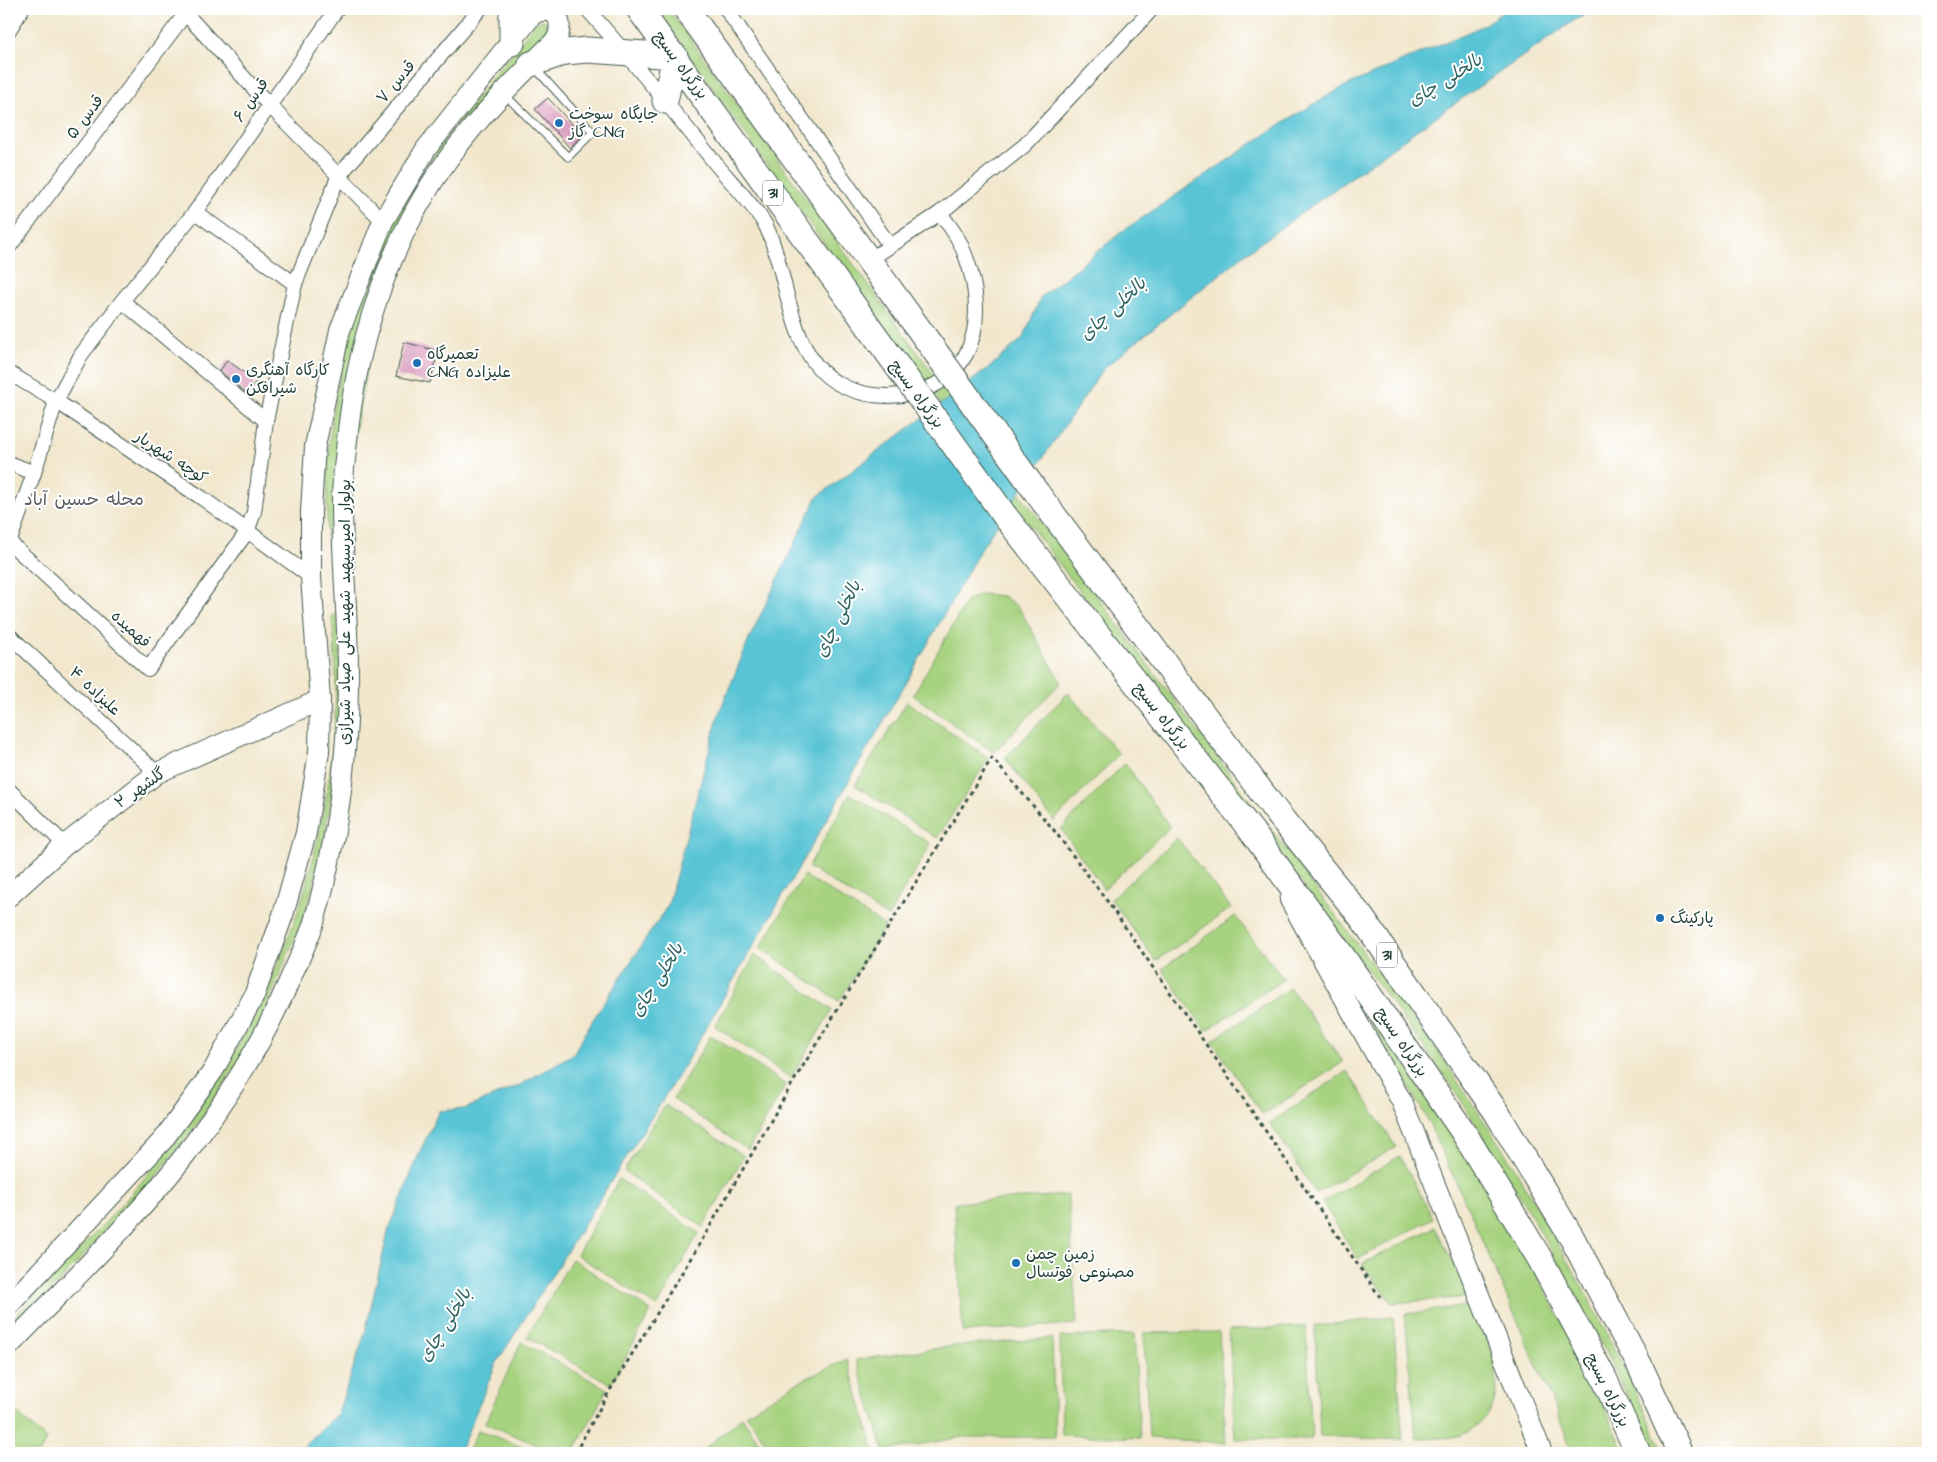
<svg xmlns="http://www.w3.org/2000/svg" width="1937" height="1462" viewBox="0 0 1937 1462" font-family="'Architects Daughter','Playpen Sans Arabic',sans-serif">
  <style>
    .green { fill: #a7d380; stroke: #63885a }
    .water { fill: #59c4d5; stroke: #3c8084 }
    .building { fill: #da9dc0 }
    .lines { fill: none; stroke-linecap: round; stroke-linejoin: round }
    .lane-casing { stroke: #3f564b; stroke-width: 9 }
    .street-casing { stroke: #3f564b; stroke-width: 16 }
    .secondary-casing { stroke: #3f564b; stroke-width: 22 }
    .highway-casing { stroke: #3f564b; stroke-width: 27 }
    .path { stroke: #3f564b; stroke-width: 3; stroke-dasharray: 4 4; stroke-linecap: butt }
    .lane { stroke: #fff; stroke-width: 7 }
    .street { stroke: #fff; stroke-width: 14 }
    .secondary { stroke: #fff; stroke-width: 20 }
    .highway { stroke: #fff; stroke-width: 25 }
    .highway-bridge-casing { stroke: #3f564b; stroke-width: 27; stroke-linecap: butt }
    .highway-bridge { stroke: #fff; stroke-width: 25 }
    .poi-dot { fill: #1f6fb2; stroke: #fff; stroke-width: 2 }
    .labels { text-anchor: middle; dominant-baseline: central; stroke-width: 4; stroke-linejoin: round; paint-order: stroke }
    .shield { fill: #fff; stroke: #627771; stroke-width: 1 }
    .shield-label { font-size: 15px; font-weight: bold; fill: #1f3d34 }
    .street-label { font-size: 16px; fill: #1f3d34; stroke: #fff }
    .poi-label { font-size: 16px; fill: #1f3d34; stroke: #fff; text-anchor: start }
    .water-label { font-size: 18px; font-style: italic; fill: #306664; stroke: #fff }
    .neighbourhood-label { font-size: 18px; fill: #605f65; stroke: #fff }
  </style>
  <rect width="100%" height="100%" fill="#fff"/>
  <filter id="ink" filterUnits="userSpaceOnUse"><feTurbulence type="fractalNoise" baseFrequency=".02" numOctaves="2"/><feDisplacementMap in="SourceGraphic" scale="10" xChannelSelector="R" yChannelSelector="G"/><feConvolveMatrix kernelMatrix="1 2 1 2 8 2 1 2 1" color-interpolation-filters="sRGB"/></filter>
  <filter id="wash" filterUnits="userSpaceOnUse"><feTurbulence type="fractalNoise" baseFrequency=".0096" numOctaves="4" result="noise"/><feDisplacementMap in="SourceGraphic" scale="20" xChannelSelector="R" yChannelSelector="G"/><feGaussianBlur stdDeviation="1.12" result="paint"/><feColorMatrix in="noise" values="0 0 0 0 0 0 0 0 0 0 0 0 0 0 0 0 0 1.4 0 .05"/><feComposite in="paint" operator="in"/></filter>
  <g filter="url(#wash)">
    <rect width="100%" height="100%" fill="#f2e7cd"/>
    <g class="green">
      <path d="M657 9H668L1024 499 1441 1056 1513 1165 1589 1299 1627 1373 1664 1453H1654C1599 1331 1533 1214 1461 1100 1435 1060 1405 1022 1377 983L991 474 762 158Z"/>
      <polygon points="543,20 549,24 550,32 529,52 386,257 336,540 332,543 328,540 327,535 328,458 332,416 340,374 352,326 394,217 440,145 536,22"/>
      <polygon points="980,594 1003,596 1019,608 1061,682 994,753 913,695 966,602"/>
      <path d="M334 614 339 615 342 729 322 853 306 911 257 1030 208 1110 145 1190 9 1335V1322C51 1277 97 1234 137 1187 178 1138 218 1085 248 1028 312 908 348 754 332 618Z"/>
      <polygon points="1068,693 1119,754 1054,821 1005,758"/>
      <polygon points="907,702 989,758 937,838 855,785"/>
      <polygon points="1125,763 1170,827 1104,889 1061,829"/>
      <polygon points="850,794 931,844 888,917 808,867"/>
      <polygon points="1177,838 1231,908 1156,961 1111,899"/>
      <polygon points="804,875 885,926 839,1001 760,948"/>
      <polygon points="1235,916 1284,979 1206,1031 1162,969"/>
      <polygon points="755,955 832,1010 791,1078 715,1026"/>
      <polygon points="1290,988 1343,1062 1263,1115 1212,1041"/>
      <path d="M1358 999C1386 1038 1415 1077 1442 1117 1511 1221 1575 1339 1625 1453H1572L1560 1419 1472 1217 1425 1115Z"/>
      <polygon points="711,1035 786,1085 748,1150 673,1099"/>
      <polygon points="1347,1071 1396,1147 1316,1193 1270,1123"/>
      <polygon points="665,1105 744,1156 703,1227 624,1171"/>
      <polygon points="1400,1156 1433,1218 1358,1259 1322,1202"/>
      <polygon points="619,1179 699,1233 657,1307 577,1255"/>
      <polygon points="1068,1195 1077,1324 963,1332 954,1203"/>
      <polygon points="1435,1227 1470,1297 1392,1303 1362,1264"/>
      <polygon points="572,1259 651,1311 611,1384 527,1337"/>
      <path d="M1473 1305C1491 1346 1519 1405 1466 1433 1452 1440 1431 1437 1416 1438L1405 1314Z"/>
      <polygon points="1393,1317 1403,1440 1320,1436 1315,1326"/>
      <polygon points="1306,1326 1312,1439 1235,1439 1229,1330"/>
      <polygon points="1219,1332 1226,1443 1149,1438 1144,1333"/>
      <polygon points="1134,1334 1140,1438 1062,1435 1060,1337"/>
      <polygon points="1052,1338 1055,1437 962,1437 884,1451 856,1360 954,1346"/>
      <polygon points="521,1342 607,1389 573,1453 556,1453 485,1423"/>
      <polygon points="847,1359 875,1452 773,1453 746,1414 793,1385"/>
      <polygon points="18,1414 46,1439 40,1453 9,1453 9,1424"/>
      <polygon points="742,1417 766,1453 700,1453"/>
      <polygon points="478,1430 538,1453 468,1453"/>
    </g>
    <polygon class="water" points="1507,9 1596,9 1575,20 1421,127 1245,254 1104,368 980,550 911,674 682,1069 496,1364 459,1453 297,1453 338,1413 365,1333 388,1232 421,1149 439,1111 464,1109 518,1086 573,1054 592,1021 668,905 719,713 750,637 817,497 990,367 1023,338 1041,297 1124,230 1287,120 1343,87 1482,26"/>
    <g id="blocks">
      <g class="building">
        <polygon points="548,98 582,135 570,148 535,109"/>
        <polygon points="404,342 438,351 430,383 396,376"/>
        <polygon points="227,360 256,381 247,394 220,371"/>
      </g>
    </g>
  </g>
  <g filter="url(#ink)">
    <use href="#blocks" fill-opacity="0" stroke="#3f564b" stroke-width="1"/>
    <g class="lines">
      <g class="lane-casing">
        <polyline id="lane" points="505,95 568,157 593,132 534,67"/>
      </g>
      <g class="street-casing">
        <g id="street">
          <path d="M587 9C632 59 673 111 716 164 729 180 757 209 766 226 789 273 787 357 839 384 861 396 889 399 913 393 984 376 987 302 961 245 956 233 947 223 940 213"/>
          <polyline points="726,9 890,246"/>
          <polyline points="186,14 269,105 383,221"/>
          <polyline points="9,30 22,9"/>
          <polyline points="195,212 295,284"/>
          <polyline points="9,247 189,9"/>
          <polyline points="869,260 940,213 1025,145 1152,9"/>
          <polyline points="122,301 266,421"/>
          <polyline points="9,373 56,401 202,498 311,577"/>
          <polyline points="9,463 34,473"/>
          <polyline points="9,542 148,669 247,532 254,512 266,421 295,284 338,177 480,9"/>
          <polyline points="9,543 34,473 56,401 81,355 122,301 195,212 337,9"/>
          <polyline points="9,635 157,773"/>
          <polyline points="9,790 65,845"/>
        </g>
      </g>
      <g class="secondary-casing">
        <g id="secondary">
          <polyline points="9,896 65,845 157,773 320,700"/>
          <polyline points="1290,900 1402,1102 1542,1453"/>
          <path d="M9 1305 163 1140 213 1071 254 996 283 915 306 833 319 752 320 700 311 577V511L315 446 340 330 383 221 426 149 533 14C554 4 565 18 557 39 518 77 480 115 448 159 387 244 355 347 346 450 344 467 342 485 342 502 342 564 349 626 348 687 347 766 336 846 314 922 308 941 299 959 291 977 264 1041 227 1100 185 1155 133 1223 68 1284 9 1346"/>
        </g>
      </g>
      <g class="highway-casing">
        <g id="highway">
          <polyline points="639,9 906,378"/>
          <polyline points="686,9 937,354"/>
          <polyline points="512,43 512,9"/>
          <polyline points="531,64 566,52 587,50 675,56 665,101"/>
          <polyline points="1037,493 1278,814 1362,918 1497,1113 1572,1238 1639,1364 1680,1453"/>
          <polyline points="1005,516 1253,833 1343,957 1464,1133 1540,1259 1604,1378 1638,1453"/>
        </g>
      </g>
      <polyline class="path" points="575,1453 610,1390 705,1235 792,1084 992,758 1053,829 1105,898 1380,1297"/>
      <use href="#lane" class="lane"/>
      <use href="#street" class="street"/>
      <use href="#secondary" class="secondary"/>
      <use href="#highway" class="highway"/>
      <g class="highway-bridge-casing">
        <g id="highway-bridge">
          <polyline points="937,354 1037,493"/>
          <polyline points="906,378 1005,516"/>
        </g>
      </g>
      <use href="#highway-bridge" class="highway-bridge"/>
    </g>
  </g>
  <g class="poi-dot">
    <circle cx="559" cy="123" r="5"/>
    <circle cx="417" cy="363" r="5"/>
    <circle cx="236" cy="379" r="5"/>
    <circle cx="1660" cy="918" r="5"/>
    <circle cx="1016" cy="1263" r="5"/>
  </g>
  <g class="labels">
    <g class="shield">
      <rect x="763" y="180.5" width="20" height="25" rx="4"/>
      <rect x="1377" y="942.5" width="20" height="25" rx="4"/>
    </g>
    <g class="shield-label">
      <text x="773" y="193">31</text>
      <text x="1387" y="955">31</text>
    </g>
    <g class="street-label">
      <text transform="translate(681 65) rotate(54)">بزرگراه بسیج</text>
      <text transform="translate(396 82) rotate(-50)">قدس ۷</text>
      <text transform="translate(251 100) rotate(-55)">قدس ۶</text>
      <text transform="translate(85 117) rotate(-53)">قدس ۵</text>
      <text transform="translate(917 394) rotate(54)">بزرگراه بسیج</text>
      <text transform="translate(171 457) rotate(33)">کوچه شهریار</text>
      <text transform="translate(345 612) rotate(-90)">بولوار امیرسپهبد شهید علی صیاد شیرازی</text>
      <text transform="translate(131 629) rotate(42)">فهمیده</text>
      <text transform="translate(95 691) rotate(43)">علیزاده ۴</text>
      <text transform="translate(1162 716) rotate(52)">بزرگراه بسیج</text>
      <text transform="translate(140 788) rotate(-35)">گلشهر ۲</text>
      <text transform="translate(1402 1042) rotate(56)">بزرگراه بسیج</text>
      <text transform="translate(1608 1390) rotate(64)">بزرگراه بسیج</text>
    </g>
    <g class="poi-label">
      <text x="569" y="114">جایگاه سوخت<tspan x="569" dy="18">گاز CNG</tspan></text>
      <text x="427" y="354">تعمیرگاه<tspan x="427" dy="18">CNG علیزاده</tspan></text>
      <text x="246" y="370">کارگاه آهنگری<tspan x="246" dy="18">شیرافکن</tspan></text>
      <text x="1670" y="918">پارکینگ</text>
      <text x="1026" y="1254">زمین چمن<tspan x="1026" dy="18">مصنوعی فوتسال</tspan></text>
    </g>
    <g class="water-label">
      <text transform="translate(1445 80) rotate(-32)">بالخلی چای</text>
      <text transform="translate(1113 309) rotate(-43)">بالخلی چای</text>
      <text transform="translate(838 619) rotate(-64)">بالخلی چای</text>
      <text transform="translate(657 980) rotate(-58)">بالخلی چای</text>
      <text transform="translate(445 1325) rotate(-58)">بالخلی چای</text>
    </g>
    <g class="neighbourhood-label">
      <text x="84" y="499">محله حسین آباد</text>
    </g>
  </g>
  <rect width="1937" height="1462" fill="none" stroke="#fff" stroke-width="30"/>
</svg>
